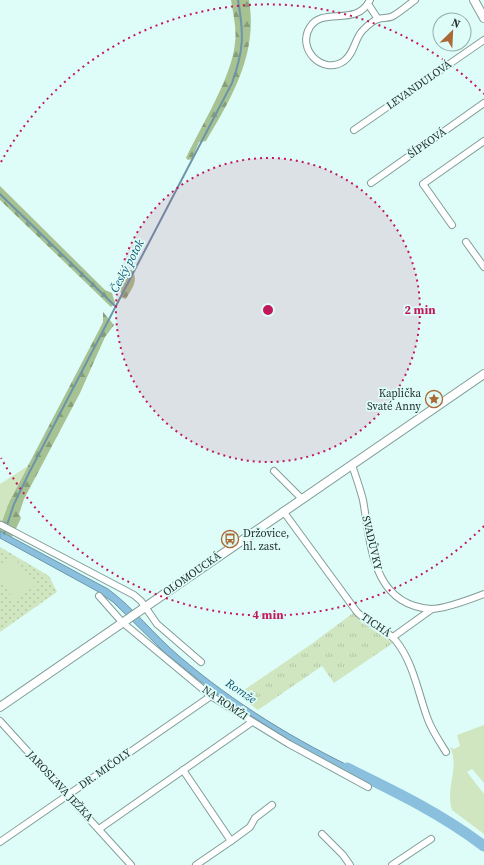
<svg xmlns="http://www.w3.org/2000/svg" width="484" height="865" viewBox="0 0 484 865" font-family="'Source Serif 4',serif">
  <style>
    .grass { fill: url(#grass-dots) }
    .forest { fill: url(#forest-firs) }
    .park { fill: url(#park-tufts) }
    .garden { fill: #d0e6c0 }
    .water { fill: #8ac0de; stroke: #6c95aa }
    .lines { fill: none; stroke-linecap: round; stroke-linejoin: round }
    .stream { stroke: #6c95aa; stroke-width: 2 }
    .river { stroke: #8ac0de; stroke-width: 11 }
    .street-casing { stroke: #819d98; stroke-width: 8 }
    .secondary-casing { stroke: #819d98; stroke-width: 10 }
    .street { stroke: #fff; stroke-width: 6 }
    .secondary { stroke: #fff; stroke-width: 8 }
    .ring { fill: none; stroke: #c2185b; stroke-width: 2; stroke-dasharray: 2 4 }
    .labels { text-anchor: middle; dominant-baseline: central; stroke-width: 3.5; stroke-linejoin: round; paint-order: stroke }
    .street-label { font-size: 11px; fill: #25312f; stroke: #dffdf8 }
    .poi-label { font-size: 11px; fill: #25312f; stroke: #dffdf8; text-anchor: end }
    .water-label { font-size: 12px; font-style: italic; fill: #105372; stroke: #dffdf8 }
    .centre { fill: #c2185b; stroke: #dffdf8; stroke-width: 2 }
    .ring-label { font-size: 12px; text-anchor: middle; font-weight: bold; fill: #c2185b; stroke: #dffdf8; stroke-width: 3.5; stroke-linejoin: round; paint-order: stroke }
  </style>
  <defs>
    <pattern id="grass-dots" width="8" height="8" patternUnits="userSpaceOnUse"><rect width="8" height="8" fill="#d0e6c0"/><path d="M2 2h.1M6 6h.1" fill="none" stroke="#b2c6a5" stroke-width="1.8" stroke-linecap="round"/></pattern>
    <pattern id="forest-firs" width="22" height="20" patternUnits="userSpaceOnUse"><rect width="22" height="20" fill="#a6c192"/><path d="M5 1l3.5 6h-7zM16 11l3.5 6h-7z" fill="#879d78"/></pattern>
    <pattern id="park-tufts" width="24" height="20" patternUnits="userSpaceOnUse"><rect width="24" height="20" fill="#d0e6c0"/><path d="M3 7l-1-3M5 7V3M7 7l1-3M15 17l-1-3M17 17v-4M19 17l1-3" fill="none" stroke="#b2c6a5"/></pattern>
  </defs>
  <rect width="100%" height="100%" fill="#dffdf8"/>
  <polygon class="grass" points="0,547 49,576 57,592 0,632"/>
  <g class="forest">
    <path d="M231 0H249C258 54 232 97 206 141L199 142 192 159 188 160 186 158C201 126 232 77 235 43 237 28 233 14 231 0Z"/>
    <polygon points="0,186 105,290 112,293 115,303 111,307 0,200"/>
    <path d="M130 270H132C139 281 132 288 126 299L122 298 120 289Z"/>
    <polygon points="103,312 114,325 105,337 80,393 24,499 19,514 21,518 12,537 0,531 0,520 2,521 9,502 99,330 103,322"/>
  </g>
  <polygon class="park" points="353,613 361,622 393,643 334,683 322,666 258,710 240,697 244,690 313,643"/>
  <g class="garden">
    <polygon points="28,466 9,502 2,521 0,520 0,484"/>
    <polygon points="14,557 36,585 15,601 0,581 0,567"/>
    <path d="M484 725V783L472 769 467 772 484 794V834L452 810C445 788 460 767 450 747L454 749 460 746 457 735Z"/>
  </g>
  <path class="water" d="M0 531 108 589C134 608 154 635 179 656 234 703 296 741 362 772L359 778 311 754 215 693 165 653 113 602 97 591 0 538Z"/>
  <g class="lines">
    <g class="stream">
      <polyline points="0,194 116,307"/>
      <path d="M4 534 14 504 29 473 232 83C244 50 244 34 238 0"/>
    </g>
    <path class="river" d="M347 768C396 792 440 813 484 846"/>
    <g class="street-casing">
      <g id="street">
        <path d="M370 0C356 28 323 6 310 27 296 49 323 76 344 61 355 53 354 39 363 30 367 26 372 21 378 19 382 17 388 19 393 16 400 12 408 5 415 0"/>
        <polyline points="368,4 378,19"/>
        <polyline points="354,130 484,40"/>
        <polyline points="371,183 484,103"/>
        <polyline points="452,225 423,184 484,141"/>
        <polyline points="466,242 484,267"/>
        <path d="M352 465C356 477 360 488 363 500 371 545 372 605 431 609 444 609 471 599 484 594"/>
        <polyline points="274,471 302,499"/>
        <path d="M283 511 357 612C369 625 388 630 396 641 413 662 418 692 427 717 431 729 439 741 446 752"/>
        <polyline points="1,525 134,595 141,601 157,624 201,662"/>
        <polyline points="99,596 122,622 211,696 289,744 368,787"/>
        <polyline points="393,637 432,609"/>
        <polyline points="0,721 131,865"/>
        <polyline points="183,770 231,841 196,865"/>
        <polyline points="99,829 252,722"/>
        <polyline points="322,834 343,855 350,865"/>
        <polyline points="231,841 250,827 255,818 272,805"/>
        <polyline points="0,842 211,696"/>
        <polyline points="392,865 431,839"/>
      </g>
    </g>
    <g class="secondary-casing">
      <g id="secondary">
        <polyline points="474,0 484,18"/>
        <polyline points="0,707 484,374"/>
      </g>
    </g>
    <use href="#street" class="street"/>
    <use href="#secondary" class="secondary"/>
  </g>
  <circle cx="268" cy="310" r="152" fill="#c2185b" fill-opacity=".12"/>
  <g class="ring">
    <circle cx="268" cy="310" r="152"/>
    <path d="M484 526A305 305 0 0 1 1 458M1 162A305 305 0 0 1 484 94"/>
  </g>
  <defs>
    <g id="sight-ring" transform="scale(0.9)"><circle r="9.5" fill="#dffdf8" stroke="#ab6935" stroke-width="1.5"/><path d="M0-6L1.8-2.2L6-1.7L2.9 1.2L3.7 5.4L0 3.3L-3.7 5.4L-2.9 1.2L-6-1.7L-1.8-2.2Z" fill="#ab6935"/></g>
    <g id="bus-ring" transform="scale(0.9)"><circle r="9.5" fill="#dffdf8" stroke="#ab6935" stroke-width="1.5"/><path d="M-5-6H5V4H4V6H2V4H-2V6H-4V4H-5ZM-3.5-4V0h7V-4ZM-3.5 1.2v1.5H-2V1.2ZM2 1.2v1.5H3.5V1.2Z" fill="#ab6935"/></g>
  </defs>
  <g fill-rule="evenodd">
    <use href="#sight-ring" x="434" y="399"/>
    <use href="#bus-ring" x="230" y="539"/>
  </g>
  <g class="labels">
    <g class="street-label">
      <text transform="translate(419 85) rotate(-35)">LEVANDULOVÁ</text>
      <text transform="translate(427 143) rotate(-35)">ŠÍPKOVÁ</text>
      <text transform="translate(372 543) rotate(77)">SVADŮVKY</text>
      <text transform="translate(192 574) rotate(-35)">OLOMOUCKÁ</text>
      <text transform="translate(376 625) rotate(34)">TICHÁ</text>
      <text transform="translate(225 703) rotate(34)">NA ROMŽI</text>
      <text transform="translate(105 769) rotate(-35)">DR. MIČOLY</text>
      <text transform="translate(60 786) rotate(47)">JAROSLAVA JEŽKA</text>
    </g>
    <g class="poi-label">
      <text x="421" y="393">Kaplička<tspan x="421" dy="13">Svaté Anny</tspan></text>
      <text x="243" y="533" text-anchor="start">Držovice,<tspan x="243" dy="13">hl. zast.</tspan></text>
    </g>
    <g class="water-label">
      <text transform="translate(127 266) rotate(-62)">Český potok</text>
      <text transform="translate(241 691) rotate(34)">Romže</text>
    </g>
  </g>
  <circle cx="268" cy="310" r="6" class="centre"/>
  <g class="ring-label">
    <text x="420" y="314">2 min</text>
    <text x="268" y="619">4 min</text>
  </g>
  <g transform="translate(452 32) rotate(24)"><circle r="19" fill="#dffdf8" stroke="#95aba8"/>
  <path d="M0-3L7 15L0 10L-7 15Z" fill="#ab6935"/>
  <text y="-6" font-size="11" font-weight="bold" text-anchor="middle" fill="#25312f">N</text>
  </g>
</svg>
